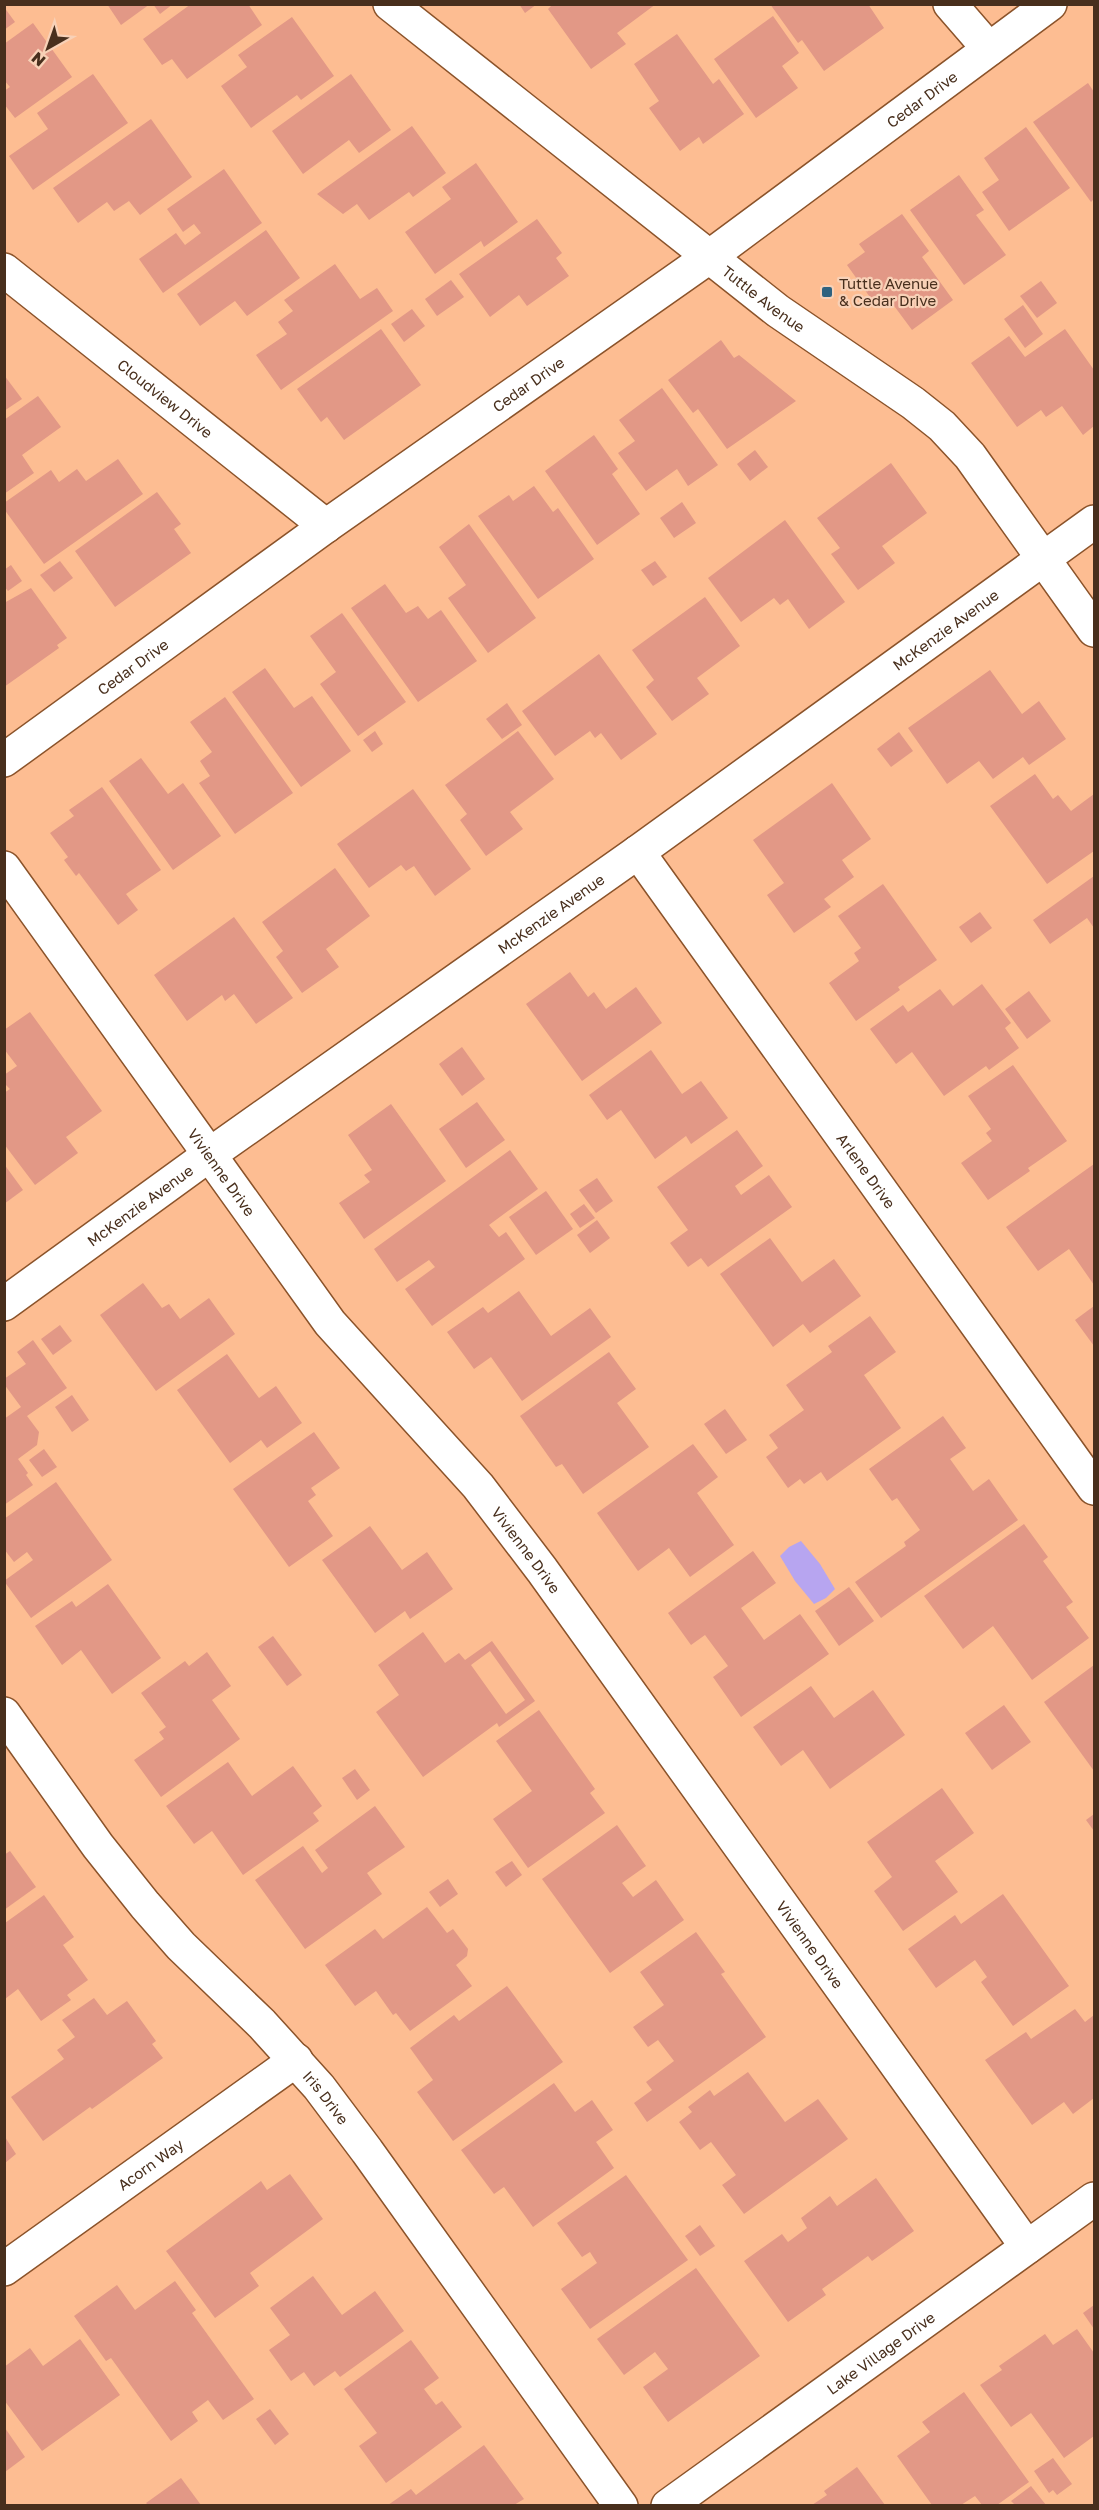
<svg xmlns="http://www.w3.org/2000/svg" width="1099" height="2510" viewBox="0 0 1099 2510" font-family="'Golos Text',sans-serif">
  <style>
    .water { fill: #b7a5f0 }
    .building { fill: #e29886; fill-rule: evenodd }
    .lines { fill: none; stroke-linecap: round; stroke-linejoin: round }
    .minor-casing { stroke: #8b532a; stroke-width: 36 }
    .tertiary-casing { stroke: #8b532a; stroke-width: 36 }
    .minor { stroke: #fff; stroke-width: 33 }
    .tertiary { stroke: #fff; stroke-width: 33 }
    .poi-dot { fill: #2e627f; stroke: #f8d1b7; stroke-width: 2 }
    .labels { text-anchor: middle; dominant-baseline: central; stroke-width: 4.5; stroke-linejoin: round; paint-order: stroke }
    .street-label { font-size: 15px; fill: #482f1d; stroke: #f8d1b7 }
    .poi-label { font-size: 15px; fill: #482f1d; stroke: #f8d1b7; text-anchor: start }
  </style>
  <rect width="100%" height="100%" fill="#fdbd92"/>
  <polygon class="water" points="801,1541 820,1564 835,1589 826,1598 814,1604 795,1581 780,1556 789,1547"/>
  <g class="building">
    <polygon points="107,4 150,4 121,25"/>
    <polygon points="153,4 173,4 160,14"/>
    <polygon points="191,4 248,4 262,25 187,79 172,59 162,65 143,39"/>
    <polygon points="519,4 537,4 525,13"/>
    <polygon points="553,4 656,4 617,33 626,44 591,69 548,9"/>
    <polygon points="770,4 868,4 884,28 824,71 802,40 798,43"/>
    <polygon points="4,7 15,22 4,30"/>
    <polygon points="773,16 799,53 782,66 798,88 756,118 714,59"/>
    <polygon points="292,17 334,76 301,100 297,95 251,128 221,86 247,67 238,55"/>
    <polygon points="33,23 72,77 15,118 4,104 4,91 10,87 4,80 4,44"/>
    <polygon points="677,34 713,84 719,79 744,114 703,144 699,137 680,151 649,108 659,101 634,64"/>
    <polygon points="93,74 128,123 33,190 9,156 48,129 37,113"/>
    <polygon points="351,74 391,130 359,153 349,140 303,174 272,131"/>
    <polygon points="1088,83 1094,92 1094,199 1091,202 1033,122"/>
    <polygon points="151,119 192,177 140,215 129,201 114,211 107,202 78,223 53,188"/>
    <polygon points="412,126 446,173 413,197 409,192 369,220 357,204 343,214 317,194"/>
    <polygon points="1026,127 1070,188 1009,231 982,192 999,180 984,158"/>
    <polygon points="476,163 518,222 484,247 481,241 435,274 405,232 451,199 442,187"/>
    <polygon points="224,169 262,223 163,293 139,259 176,233 185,245 201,233 194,224 183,232 167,209"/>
    <polygon points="959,175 984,210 976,215 1006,255 964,285 910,210"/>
    <polygon points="902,214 929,251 922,257 953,300 912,330 889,299 877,307 847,265 865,252 859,244"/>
    <polygon points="537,219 562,253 556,258 569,276 527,306 519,295 490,317 459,274"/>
    <polygon points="266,230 300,278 247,316 235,301 200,326 177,294"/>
    <polygon points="335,264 360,299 377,288 393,311 281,390 256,355 287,334 278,322 293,311 284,300"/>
    <polygon points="451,280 464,297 437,316 425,299"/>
    <polygon points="1041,281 1057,303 1037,318 1020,296"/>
    <polygon points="1023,305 1043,334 1025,348 1004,319"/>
    <polygon points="412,309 425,326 404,342 391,324"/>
    <polygon points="381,329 421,385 344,440 327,417 321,422 297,389"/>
    <polygon points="1065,329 1094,370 1094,426 1083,435 1062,406 1046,417 1041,410 1017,427 971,363 1009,336 1025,357"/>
    <polygon points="721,340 734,358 739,355 796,401 727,449 698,409 693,413 668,380"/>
    <polygon points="4,375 22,399 4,411"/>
    <polygon points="662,388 718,465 688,486 677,469 646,491 618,453 635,441 619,420"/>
    <polygon points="38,396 61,427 22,455 34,473 4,494 4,420"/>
    <polygon points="594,435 618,469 612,474 640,514 597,545 545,471"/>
    <polygon points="755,450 768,467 750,481 737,464"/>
    <polygon points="118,459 143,494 44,564 4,509 4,503 51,470 59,482 77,469 86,481"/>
    <polygon points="891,463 927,513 882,546 895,563 858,590 831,554 840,548 817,518"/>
    <polygon points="534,486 553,512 558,508 594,559 538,599 478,516 509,495 513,501"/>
    <polygon points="157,492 181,524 174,529 191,553 115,607 75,551"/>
    <polygon points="682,502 696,523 674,538 660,518"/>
    <polygon points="785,520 845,602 809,629 788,599 780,605 774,598 741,622 708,578"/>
    <polygon points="469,524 536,618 488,653 448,598 466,585 439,547"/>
    <polygon points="60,561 73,578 54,592 40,575"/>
    <polygon points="655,561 667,577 653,586 641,570"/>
    <polygon points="11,565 22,581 8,591 4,586 4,570"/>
    <polygon points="385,584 406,613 418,606 428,619 441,610 477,661 418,702 351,608"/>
    <polygon points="31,588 67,638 57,645 59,648 4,687 4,603"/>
    <polygon points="705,597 740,646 697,678 709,694 672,721 646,687 654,680 632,650"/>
    <polygon points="342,613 406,702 358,736 320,684 336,672 310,636"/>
    <polygon points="599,654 657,734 621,760 601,733 595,738 590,731 555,756 522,711"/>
    <polygon points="265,668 294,708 312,696 351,751 301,787 232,692"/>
    <polygon points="990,670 1022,714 1039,701 1066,739 1029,765 1023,757 993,779 979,761 947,784 908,728"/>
    <polygon points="225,697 293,793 235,834 199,783 210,776 200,761 212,752 190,722"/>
    <polygon points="507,703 522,725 502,739 486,719"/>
    <polygon points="375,731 383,744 372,752 363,740"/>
    <polygon points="518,731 554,779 510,812 523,829 486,856 460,820 467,814 445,785"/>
    <polygon points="899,732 913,751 891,767 877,749"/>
    <polygon points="141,758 168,794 183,783 221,836 173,870 109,781"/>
    <polygon points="1035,774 1053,799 1058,795 1071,811 1094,794 1094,851 1047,884 990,806"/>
    <polygon points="832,783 871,839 842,860 854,877 824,899 831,907 794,933 767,895 784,883 753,840"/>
    <polygon points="102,787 161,870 126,894 138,910 118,925 79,873 76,876 64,860 68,857 50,833 74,816 69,810"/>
    <polygon points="413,789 471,869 435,896 414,866 406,871 401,865 369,888 337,844"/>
    <polygon points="335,868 370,916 326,949 339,967 302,993 276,957 283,951 262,922"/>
    <polygon points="1094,876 1094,928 1087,918 1050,944 1033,920"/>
    <polygon points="883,884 937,960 898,987 900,990 856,1021 829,983 859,961 854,953 861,948 838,916"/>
    <polygon points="980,912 992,928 971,943 959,927"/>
    <polygon points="234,917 293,998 256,1024 234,994 225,1001 222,995 187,1021 154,975"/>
    <polygon points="570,972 588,997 594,992 606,1009 636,987 662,1023 582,1081 526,1004"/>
    <polygon points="982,984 1011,1023 1005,1028 1019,1048 989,1070 986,1066 944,1096 912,1052 896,1064 870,1029 903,1005 908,1012 940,989 953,1006"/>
    <polygon points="1029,991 1051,1021 1027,1039 1005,1009"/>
    <polygon points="30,1012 102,1111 66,1137 78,1153 35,1185 4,1144 4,1093 10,1089 4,1083 4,1075 17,1066 4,1049 4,1030"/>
    <polygon points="462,1047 485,1079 462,1096 439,1064"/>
    <polygon points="651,1050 682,1094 701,1081 728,1118 691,1144 686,1136 655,1159 621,1110 607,1120 589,1095"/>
    <polygon points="1013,1065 1067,1141 1028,1168 1030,1171 988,1200 961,1163 992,1141 986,1133 991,1129 968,1096"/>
    <polygon points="477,1102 505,1140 466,1168 439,1129"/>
    <polygon points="391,1104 446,1181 364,1239 339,1203 370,1182 364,1175 372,1170 348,1135"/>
    <polygon points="737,1130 763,1166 735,1186 741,1195 769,1175 792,1207 708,1267 701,1258 688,1267 670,1243 688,1230 657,1187"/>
    <polygon points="510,1150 538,1189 489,1225 499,1237 506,1232 525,1259 432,1326 405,1289 435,1267 429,1260 397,1282 374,1249"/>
    <polygon points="4,1164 23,1190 4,1204"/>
    <polygon points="1094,1164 1094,1285 1069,1249 1038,1271 1006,1227"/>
    <polygon points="597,1178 613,1201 596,1213 579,1190"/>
    <polygon points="546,1191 573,1229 536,1255 509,1217"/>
    <polygon points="584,1204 595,1218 580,1228 570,1214"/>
    <polygon points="597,1220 610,1238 590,1253 577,1235"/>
    <polygon points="770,1238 802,1282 834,1259 861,1296 810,1333 803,1324 773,1347 720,1274"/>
    <polygon points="143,1283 162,1308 169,1304 180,1319 209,1298 235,1334 156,1391 100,1315"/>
    <polygon points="519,1291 551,1336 590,1308 611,1337 522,1401 491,1357 474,1369 447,1332 483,1307 488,1313"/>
    <polygon points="1094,1306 1094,1346 1075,1320"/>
    <polygon points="870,1316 896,1352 864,1375 901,1428 827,1481 821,1472 804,1484 800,1479 788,1488 766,1457 778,1448 769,1435 804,1410 786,1385 832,1352 828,1346"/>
    <polygon points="60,1325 72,1341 53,1355 41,1339"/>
    <polygon points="33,1340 67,1388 27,1416 39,1432 37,1445 18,1459 28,1473 26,1475 33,1485 4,1505 4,1419 21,1407 4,1384 4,1379 26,1364 17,1352"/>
    <polygon points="609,1352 636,1389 617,1403 649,1447 583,1494 562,1464 556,1467 520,1416"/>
    <polygon points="227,1354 259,1398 276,1386 302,1423 267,1448 261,1440 230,1463 177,1390"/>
    <polygon points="72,1395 89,1420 72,1432 55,1407"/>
    <polygon points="725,1409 747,1440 726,1454 704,1424"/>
    <polygon points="943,1416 966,1448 950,1459 973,1491 989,1479 1018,1520 881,1618 855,1582 906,1546 904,1542 920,1530 897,1498 892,1501 869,1469"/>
    <polygon points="314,1432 340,1468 311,1488 316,1495 308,1501 333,1536 289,1567 233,1489"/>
    <polygon points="693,1444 718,1477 697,1493 734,1545 690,1577 669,1548 638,1571 597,1513"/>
    <polygon points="44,1449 57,1467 42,1477 29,1460"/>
    <polygon points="56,1482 112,1560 31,1618 4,1581 33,1560 27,1552 14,1562 4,1549 4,1519"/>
    <polygon points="1024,1524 1048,1557 1043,1561 1073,1602 1066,1607 1089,1638 1032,1680 993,1626 963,1649 924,1596"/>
    <polygon points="370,1526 402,1570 427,1552 453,1589 410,1619 405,1611 375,1633 322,1560"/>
    <polygon points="753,1551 776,1583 741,1608 764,1640 800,1614 829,1654 741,1717 713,1677 728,1666 705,1635 691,1645 668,1613"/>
    <polygon points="108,1584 161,1658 112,1694 81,1650 62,1665 35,1626 72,1601 76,1607"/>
    <polygon points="849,1587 874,1621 839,1646 815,1611"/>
    <path d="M423 1632 445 1663 459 1653 465 1660 492 1641 535 1701 499 1727 497 1723 423 1777 376 1712 399 1695 378 1665ZM490 1651 525 1700 506 1714 471 1665Z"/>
    <polygon points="273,1636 302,1675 287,1686 258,1647"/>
    <polygon points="207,1652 231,1686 212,1700 240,1739 161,1797 134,1760 164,1739 159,1732 166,1727 141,1693 185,1661 189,1666"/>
    <polygon points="1094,1665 1094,1771 1044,1702"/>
    <polygon points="811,1686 834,1718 873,1690 905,1735 830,1789 803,1750 781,1766 753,1727"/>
    <polygon points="1004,1705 1031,1742 992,1770 965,1733"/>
    <polygon points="539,1710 595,1789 590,1793 605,1813 528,1868 493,1819 532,1791 496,1741"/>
    <polygon points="228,1762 252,1796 293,1766 322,1806 313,1813 319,1821 243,1875 212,1831 194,1844 166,1806"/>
    <polygon points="355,1769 370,1790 357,1800 342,1778"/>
    <polygon points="942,1788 974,1833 935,1861 958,1892 903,1931 874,1891 892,1877 867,1842"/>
    <polygon points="375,1806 405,1847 367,1873 382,1894 305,1949 255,1880 303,1846 322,1873 328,1868 315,1850"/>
    <polygon points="1094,1814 1094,1831 1086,1820"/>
    <polygon points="617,1825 646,1866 622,1883 633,1897 656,1880 684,1920 610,1973 542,1879"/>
    <polygon points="10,1851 36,1887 4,1910 4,1855"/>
    <polygon points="512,1861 522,1875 506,1887 495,1872"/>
    <polygon points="448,1879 458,1894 440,1907 429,1892"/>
    <polygon points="1003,1894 1069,1986 1013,2026 981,1982 987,1977 975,1960 936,1988 908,1949 955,1915 961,1924"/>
    <polygon points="44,1895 74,1937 63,1945 88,1980 67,1995 71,2000 41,2021 18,1989 5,1999 5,1923"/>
    <polygon points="427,1907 447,1933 453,1929 468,1949 467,1956 456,1965 472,1986 410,2031 396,2013 393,2015 376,1991 355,2006 325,1965 375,1929 383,1939"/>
    <polygon points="696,1932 725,1972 721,1974 766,2037 647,2122 634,2103 652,2090 646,2082 674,2061 658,2040 648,2047 633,2027 664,2005 640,1972"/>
    <polygon points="507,1986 563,2062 453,2141 417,2092 433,2080 410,2048 454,2015 459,2021"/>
    <polygon points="94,1998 107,2015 127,2001 156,2041 152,2044 163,2058 92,2109 90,2107 43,2141 11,2097 64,2059 57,2050 75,2037 62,2020"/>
    <polygon points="1075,2009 1085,2022 1094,2015 1094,2098 1073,2114 1064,2102 1032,2125 985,2060 1026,2032 1031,2039"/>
    <polygon points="748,2072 785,2122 818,2099 848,2139 744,2214 722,2185 736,2175 711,2142 700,2150 679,2122 692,2112 688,2107 710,2090 714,2096"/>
    <polygon points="554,2083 575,2112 592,2100 613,2130 596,2142 614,2168 533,2227 504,2187 494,2194 461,2150"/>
    <polygon points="5,2137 16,2154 5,2163"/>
    <polygon points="290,2174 323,2219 250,2273 259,2286 215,2318 166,2251 261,2181 267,2190"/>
    <polygon points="626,2175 688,2260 590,2329 561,2289 597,2263 590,2252 582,2257 557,2223"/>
    <polygon points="876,2178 914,2231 872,2261 868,2256 822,2289 826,2295 788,2322 744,2261 782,2234 788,2242 807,2228 801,2218 830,2196 837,2206"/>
    <polygon points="700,2225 715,2246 700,2256 685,2236"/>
    <polygon points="696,2268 760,2356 668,2422 643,2387 668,2369 655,2352 624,2375 597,2339"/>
    <polygon points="313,2276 342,2315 375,2291 404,2331 340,2377 335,2371 314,2386 304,2372 291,2381 269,2350 290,2335 270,2308"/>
    <polygon points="175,2281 196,2310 192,2313 254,2399 223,2420 208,2400 192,2412 198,2421 171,2441 111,2358 106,2361 74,2316 117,2285 135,2310"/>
    <polygon points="1094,2305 1094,2329 1083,2313"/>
    <polygon points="1077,2329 1094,2353 1094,2400 1093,2401 1094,2436 1064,2458 1031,2413 1011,2427 980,2385 1002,2370 999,2366 1045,2334 1053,2345"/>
    <polygon points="80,2339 120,2395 42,2451 4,2400 4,2367 30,2348 43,2366"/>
    <polygon points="411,2340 439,2378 424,2389 436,2405 442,2401 462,2427 386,2483 359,2446 377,2433 344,2389"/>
    <polygon points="964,2392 1029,2482 997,2505 982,2505 975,2496 961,2505 932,2505 897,2456 930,2432 922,2422"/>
    <polygon points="270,2409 289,2434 275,2445 256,2419"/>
    <polygon points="5,2428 25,2457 5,2472"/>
    <polygon points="484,2445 524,2499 514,2505 388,2505 411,2489 416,2495"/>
    <polygon points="1053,2458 1072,2484 1057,2495 1053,2490 1049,2493 1034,2471"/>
    <polygon points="857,2467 885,2505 812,2505 827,2495 824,2491"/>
    <polygon points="181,2478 201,2505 148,2505 146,2503"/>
    <polygon points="1031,2486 1046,2505 1015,2505 1011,2501"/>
  </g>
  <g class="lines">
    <g class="minor-casing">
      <g id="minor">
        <polyline points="950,4 989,49"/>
        <path id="s1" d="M4 270 326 526"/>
        <path id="s2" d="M4 760 326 526 709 257 1050 4"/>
        <path id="s3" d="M638 852 1094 1488"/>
        <path id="s4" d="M4 868 330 1323 478 1486 542 1570 1027 2247"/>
        <path id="s5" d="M4 1304 209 1155 638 852 1094 522"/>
        <path id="s6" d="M4 1714 98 1846 145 1905 181 1946 262 2024 319 2087 367 2151 621 2506"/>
        <path id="s7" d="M4 2269 296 2060"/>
        <path id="s8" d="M668 2506 1094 2199"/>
      </g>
    </g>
    <g class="tertiary-casing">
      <g id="tertiary">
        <path id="s9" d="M390 4 778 311 913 403 942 426 970 456 1094 630"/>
      </g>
    </g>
    <use href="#minor" class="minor"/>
    <use href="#tertiary" class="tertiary"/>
  </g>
  <rect class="poi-dot" x="821" y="286" width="12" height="12" rx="3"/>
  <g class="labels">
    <g class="street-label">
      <text stroke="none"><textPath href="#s2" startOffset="1131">Cedar Drive</textPath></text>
      <text stroke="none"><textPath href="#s9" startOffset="476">Tuttle Avenue</textPath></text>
      <text stroke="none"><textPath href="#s2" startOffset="645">Cedar Drive</textPath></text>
      <text stroke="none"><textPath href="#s1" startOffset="206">Cloudview Drive</textPath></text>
      <text stroke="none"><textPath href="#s5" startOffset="1158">McKenzie Avenue</textPath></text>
      <text stroke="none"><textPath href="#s2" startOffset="159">Cedar Drive</textPath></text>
      <text stroke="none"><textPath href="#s5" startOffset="672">McKenzie Avenue</textPath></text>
      <text stroke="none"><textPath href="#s3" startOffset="392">Arlene Drive</textPath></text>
      <text stroke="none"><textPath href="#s4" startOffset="374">Vivienne Drive</textPath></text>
      <text stroke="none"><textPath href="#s5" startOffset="168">McKenzie Avenue</textPath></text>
      <text stroke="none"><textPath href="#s4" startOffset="860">Vivienne Drive</textPath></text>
      <text stroke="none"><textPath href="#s4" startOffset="1346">Vivienne Drive</textPath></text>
      <text stroke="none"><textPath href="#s6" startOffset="502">Iris Drive</textPath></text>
      <text stroke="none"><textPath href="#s7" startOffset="180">Acorn Way</textPath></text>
      <text stroke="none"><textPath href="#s8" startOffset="262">Lake Village Drive</textPath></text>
    </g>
    <g class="poi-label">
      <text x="839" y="283">Tuttle Avenue<tspan x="839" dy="17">&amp; Cedar Drive</tspan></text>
    </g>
  </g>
  <rect width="1099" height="2510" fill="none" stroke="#482f1d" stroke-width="12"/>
  <g transform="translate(48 48) rotate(220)" stroke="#f8d1b7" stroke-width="4.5" paint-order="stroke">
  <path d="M0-4.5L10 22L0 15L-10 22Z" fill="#482f1d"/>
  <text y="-9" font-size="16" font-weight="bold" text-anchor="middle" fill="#482f1d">N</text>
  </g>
</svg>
